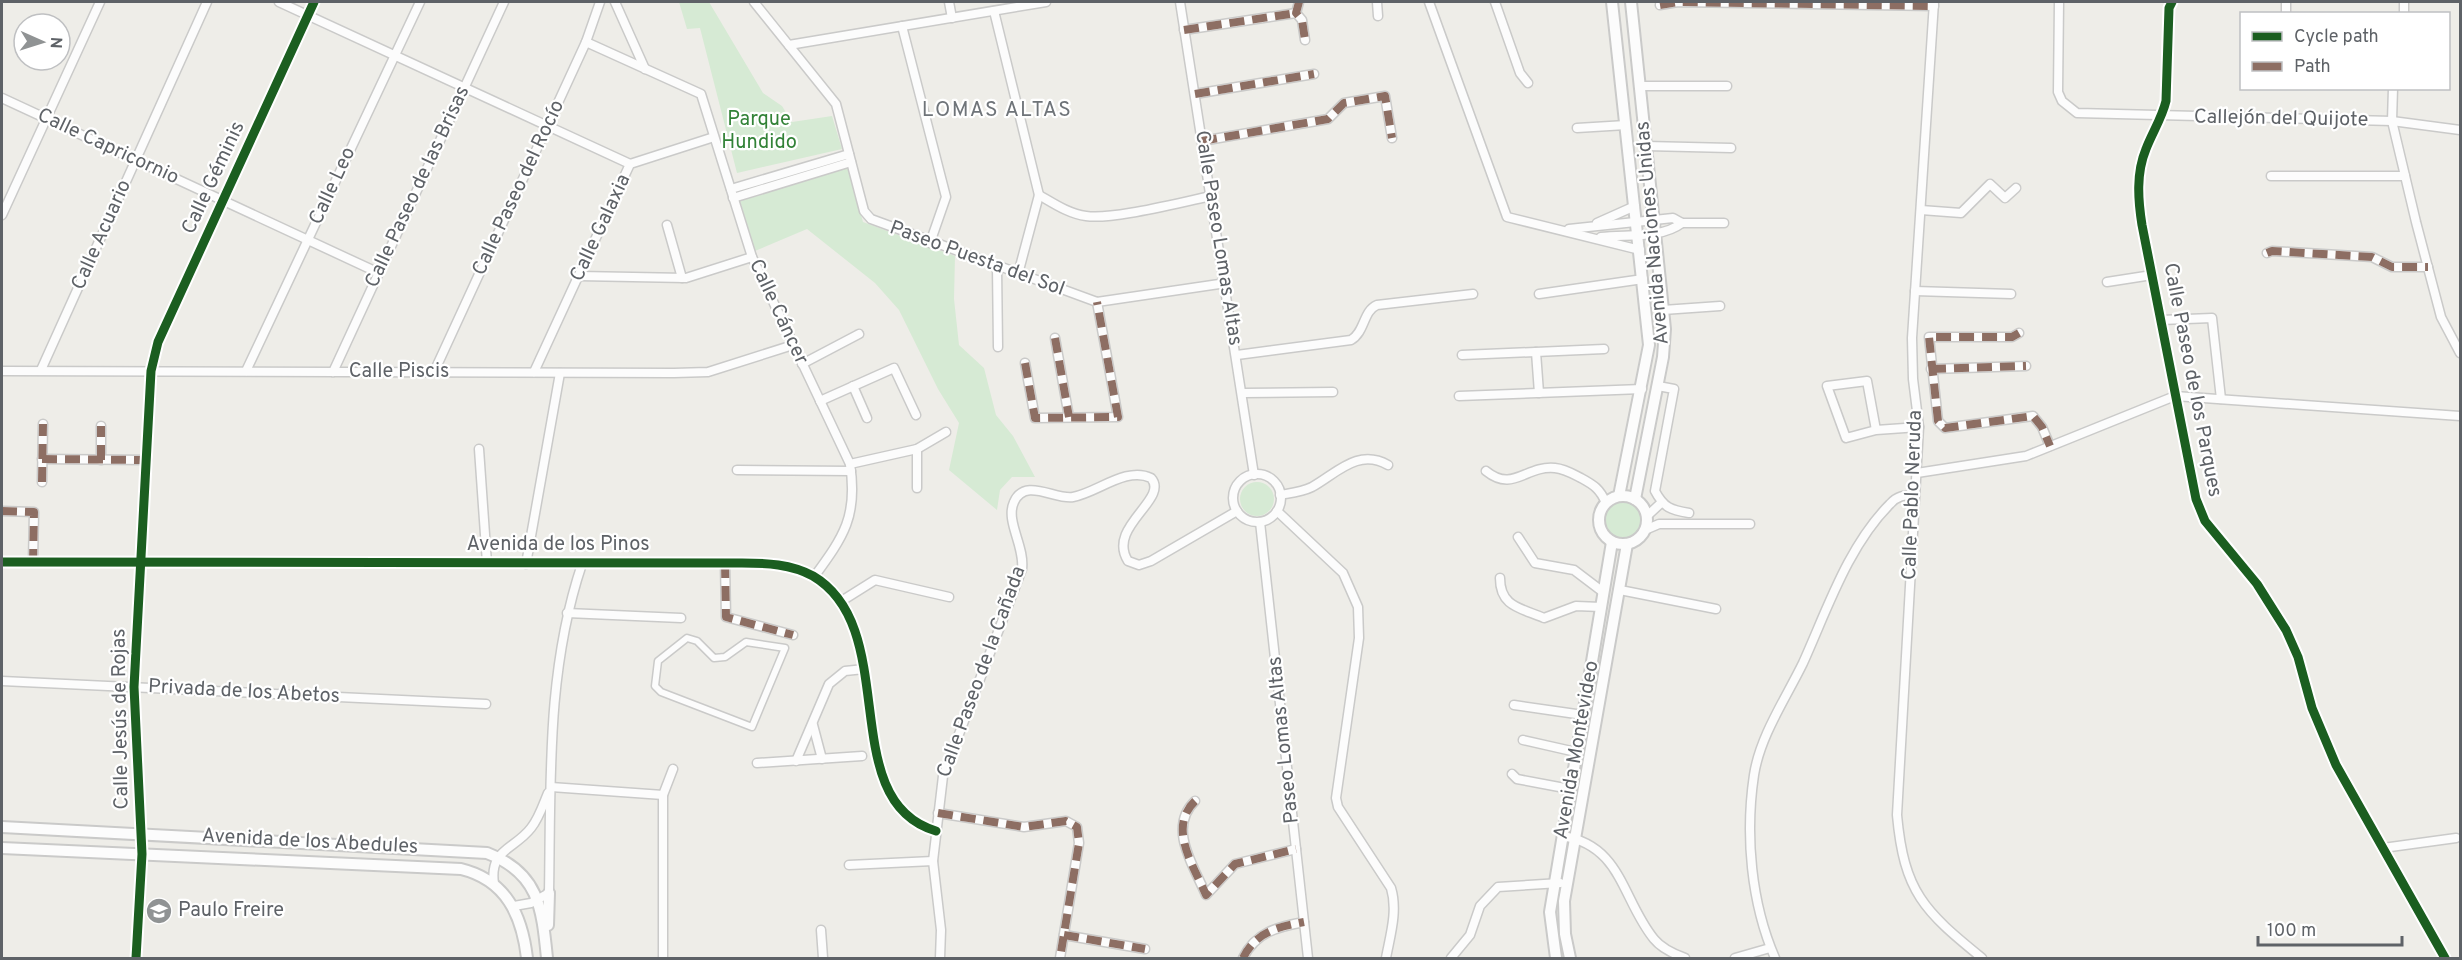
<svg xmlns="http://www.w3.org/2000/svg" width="2462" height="960" viewBox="0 0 2462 960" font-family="Overpass,sans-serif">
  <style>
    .green { fill: #d6ead4 }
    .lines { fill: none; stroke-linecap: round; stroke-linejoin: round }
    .pedestrian-casing { stroke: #cacac9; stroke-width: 9 }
    .minor-casing { stroke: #cacac9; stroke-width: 11 }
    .tertiary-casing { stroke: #cacac9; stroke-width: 14 }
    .pedestrian { stroke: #fcfcfc; stroke-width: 6 }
    .minor { stroke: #fcfcfc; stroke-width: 8 }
    .tertiary { stroke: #fcfcfc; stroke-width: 10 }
    .quiet { stroke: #8d6e63; stroke-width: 8; stroke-dasharray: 15 8; stroke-linecap: butt }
    .cycleway-casing { stroke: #fff; stroke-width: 13 }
    .cycleway { stroke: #1b5e20; stroke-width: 9 }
    .labels { text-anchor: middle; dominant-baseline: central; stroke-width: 4.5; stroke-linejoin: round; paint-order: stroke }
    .street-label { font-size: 20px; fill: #5e6267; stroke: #fff }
    .park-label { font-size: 20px; fill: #328237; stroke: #fff }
    .poi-label { font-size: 20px; fill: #5e6267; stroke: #fff; text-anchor: start }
    .neighbourhood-label { font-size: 21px; letter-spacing: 1.5px; fill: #6f7479; stroke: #fff }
  </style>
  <rect width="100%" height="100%" fill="#eeede8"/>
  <g class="green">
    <polygon points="679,2 709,2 763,93 782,106 792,122 832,116 842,149 737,173 700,28 687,29"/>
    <polygon points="848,168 863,222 955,256 954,299 959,345 984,368 996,415 1013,436 1035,477 1012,477 1000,490 997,510 949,470 959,423 938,389 899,310 875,283 807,229 755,251 740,201"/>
    <circle cx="1257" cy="499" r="17"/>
    <circle cx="1623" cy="520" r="22"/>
  </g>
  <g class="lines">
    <g class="pedestrian-casing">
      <polygon id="pedestrian" points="687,638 697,641 714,658 725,657 746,642 785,648 752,727 661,692 655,686 658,661"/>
    </g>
    <g class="minor-casing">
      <g id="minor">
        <polyline points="279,2 630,164"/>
        <polyline points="615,2 645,69"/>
        <polyline points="754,2 836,104 864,211 871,219 1097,302 1226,283"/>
        <polyline points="949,2 952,18"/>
        <polyline points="1180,2 1254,475"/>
        <polyline points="1299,2 1296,13 1302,20 1305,40"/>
        <polyline points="1377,2 1378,16"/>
        <polyline points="1429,2 1507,217 1640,250"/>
        <polyline points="1495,2 1520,73 1528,83"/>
        <path d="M1934 2 1912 338 1913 379 1919 427 1897 815C1904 892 1924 911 1982 958"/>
        <polyline points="2059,2 2058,92 2062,101 2077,113 2392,121 2460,130"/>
        <path d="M2172 2 2169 8 2166 101C2162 118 2152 133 2146 149 2136 173 2138 200 2142 225L2196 499 2205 521 2257 584 2286 630 2298 657 2312 708 2336 765 2445 958"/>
        <polyline points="1660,5 1678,2 1934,6"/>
        <polyline points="994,11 1039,195 1018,274"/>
        <polyline points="2286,14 2286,2"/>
        <polyline points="2404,14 2404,2"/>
        <polyline points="902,26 946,197 930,243"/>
        <polyline points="1184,30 1296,13"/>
        <path d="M586 42 701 94 752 257 850 464C858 516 844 536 814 577"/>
        <polyline points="789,45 1046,2"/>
        <polyline points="1639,86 1727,86"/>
        <polyline points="2393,88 2392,121 2416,222 2441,317 2460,353"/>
        <polyline points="1195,94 1314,74"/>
        <polyline points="2,98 379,273"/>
        <polyline points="1577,128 1626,125"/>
        <polyline points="1202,141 1328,119 1344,103 1385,96 1392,138"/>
        <polyline points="1646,146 1731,148"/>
        <polyline points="2271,176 2405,176"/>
        <polyline points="731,189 849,154"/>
        <path d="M1039 195C1053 203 1069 214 1086 216 1113 220 1181 202 1212 196"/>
        <polyline points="733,198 851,162"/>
        <polyline points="1921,210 1961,213 1990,184 2005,198 2016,188"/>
        <polyline points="2,215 100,2"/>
        <polyline points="1597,223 1635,206"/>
        <polyline points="667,225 682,278"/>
        <polyline points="1569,229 1673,218 1682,223 1724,223"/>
        <path d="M1601 237C1627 234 1661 239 1682 223"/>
        <polyline points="2267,253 2272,251 2372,257 2392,267 2428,267"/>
        <polyline points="997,267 998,347"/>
        <polyline points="579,276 686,278 752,257"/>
        <polyline points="2107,282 2152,275"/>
        <polyline points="1915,291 2011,294"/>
        <polyline points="1539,294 1643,279"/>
        <polyline points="1663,310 1720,306"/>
        <polyline points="2161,320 2212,318 2221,399"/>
        <polyline points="2019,333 2012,337 1929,337 1938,421 1945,428 2033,416 2042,427 2050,446"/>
        <polyline points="1055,338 1069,417"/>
        <polyline points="1536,352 1539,393"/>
        <path d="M1237 355 1351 340C1365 332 1363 311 1377 305L1473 294"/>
        <polyline points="1462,355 1604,349"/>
        <polyline points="1025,363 1035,418 1118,417 1097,302"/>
        <polyline points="802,364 859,334"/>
        <polyline points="1931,369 2026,366"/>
        <polyline points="41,370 207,2"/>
        <polyline points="2,371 674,373 708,372 793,345"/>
        <polyline points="246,371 420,2"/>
        <polyline points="333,372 504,2"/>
        <polyline points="434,372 586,42 600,2"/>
        <polyline points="534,372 630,164 714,137"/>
        <polyline points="853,386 867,418"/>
        <path d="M1658 386 1674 389 1655 491C1664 508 1671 510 1689 513"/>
        <polyline points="1243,393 1333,392"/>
        <polyline points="1459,396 1642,389"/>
        <polyline points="820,401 894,368 916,415"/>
        <polyline points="1876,430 1867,381 1827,386 1846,438 1876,430 1919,427"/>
        <polyline points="479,449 487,563"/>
        <polyline points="42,459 147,460"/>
        <polyline points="101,460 101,426"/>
        <polyline points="850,464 917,449 946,432"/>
        <polyline points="737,470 851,471"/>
        <path d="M1486 471C1513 493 1526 465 1555 468 1565 469 1573 474 1581 478 1594 485 1600 489 1606 503"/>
        <polyline points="1917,473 2026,456 2175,396 2460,416"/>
        <circle cx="1257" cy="498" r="24"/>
        <polyline points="42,482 43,424"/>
        <polyline points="917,488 917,449"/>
        <path d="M1280 495C1291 493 1302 492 1312 487 1337 473 1358 448 1388 465"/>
        <polyline points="2,511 34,512 33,562"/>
        <path d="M1277 511 1343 573 1358 607 1359 638 1336 798 1338 807 1391 888C1398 911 1390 936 1386 958"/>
        <polyline points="1647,516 1661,503"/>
        <polyline points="1260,522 1308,958"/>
        <polyline points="1645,530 1659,524 1750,524"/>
        <polyline points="1518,537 1535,563 1574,570 1603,592"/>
        <path d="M2 562 742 563C766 563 791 564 813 576 903 629 834 801 936 831"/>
        <polyline points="725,563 726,617 793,635"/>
        <polyline points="526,564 560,373"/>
        <path d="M1500 578C1500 607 1521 608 1544 618L1576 606 1601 607"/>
        <polyline points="1620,590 1716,609"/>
        <polyline points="840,602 875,580 949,597"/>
        <polyline points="567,613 681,618"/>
        <polyline points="2,681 486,704"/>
        <polyline points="1514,705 1583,715"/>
        <polyline points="813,725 822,759"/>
        <polyline points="1523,740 1576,752"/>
        <polyline points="796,761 829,684 845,671 864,669"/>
        <polyline points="757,763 862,756"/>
        <polyline points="1512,774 1517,779 1570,789"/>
        <polyline points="551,787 663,795"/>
        <path d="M1195 801C1167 828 1194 866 1206 895L1235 864 1296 849"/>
        <polyline points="938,813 1024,827 1066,821 1077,827 1079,843 1060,958"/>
        <path d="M1562 836C1622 845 1622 900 1654 939 1662 949 1674 954 1685 958"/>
        <polyline points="2383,848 2456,838"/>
        <polyline points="849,865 933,861"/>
        <path d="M494 884C489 849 514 850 531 828 539 818 543 805 548 793"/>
        <path d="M514 906 531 903 549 893C551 781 546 671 582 564"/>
        <polyline points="821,930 823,958"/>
        <polyline points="1064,935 1145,949"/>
        <polyline points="136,958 142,854 134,687 151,371 158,342 314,2"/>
        <polyline points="663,958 663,795 673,769"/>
        <path d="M940 958 941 930 933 861 943 776 1022 569C1025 546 1005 521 1014 502 1025 477 1055 500 1073 497 1097 493 1126 466 1151 478 1170 499 1106 527 1128 561L1139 565 1151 561 1237 511"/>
        <path d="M1243 958C1256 932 1277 927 1304 922"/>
        <polyline points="1451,958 1470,935 1480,906 1498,887 1560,883"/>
        <polyline points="1735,958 1770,948"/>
        <path d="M1775 958C1751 903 1745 835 1754 775 1760 736 1786 698 1803 663 1827 610 1848 546 1890 504 1897 496 1904 495 1914 495"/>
      </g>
    </g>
    <g class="tertiary-casing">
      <g id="tertiary">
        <polyline points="1612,2 1649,345 1619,496"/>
        <polyline points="1631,2 1665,329 1663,357 1635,499"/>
        <circle cx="1623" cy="520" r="24"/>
        <path d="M2 827 487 853C539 873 542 908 547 958"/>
        <path d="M2 848 461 869C506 880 522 915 527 958"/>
        <polyline points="548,925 549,893"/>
        <polyline points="1556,958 1550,912 1612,542"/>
        <polyline points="1570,958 1565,934 1564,901 1627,544"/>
      </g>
    </g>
    <use href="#pedestrian" class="pedestrian"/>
    <use href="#minor" class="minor"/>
    <use href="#tertiary" class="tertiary"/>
    <g class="quiet">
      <polyline points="1299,2 1296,13 1302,20 1305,40"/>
      <polyline points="1660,5 1678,2 1934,6"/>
      <polyline points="1184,30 1296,13"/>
      <polyline points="1195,94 1314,74"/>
      <polyline points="1202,141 1328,119 1344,103 1385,96 1392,138"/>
      <polyline points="2267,253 2272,251 2372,257 2392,267 2428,267"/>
      <polyline points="2019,333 2012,337 1929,337 1938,421 1945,428 2033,416 2042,427 2050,446"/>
      <polyline points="1055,338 1069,417"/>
      <polyline points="1025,363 1035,418 1118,417 1097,302"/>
      <polyline points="1931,369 2026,366"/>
      <polyline points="42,459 147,460"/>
      <polyline points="101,460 101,426"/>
      <polyline points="42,482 43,424"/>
      <polyline points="2,511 34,512 33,562"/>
      <polyline points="725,563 726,617 793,635"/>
      <path d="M1195 801C1167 828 1194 866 1206 895L1235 864 1296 849"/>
      <polyline points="938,813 1024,827 1066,821 1077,827 1079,843 1060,958"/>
      <polyline points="1064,935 1145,949"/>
      <path d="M1243 958C1256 932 1277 927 1304 922"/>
    </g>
    <g class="cycleway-casing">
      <g id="cycleway">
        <path d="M2172 2 2169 8 2166 101C2162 118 2152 133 2146 149 2136 173 2138 200 2142 225L2196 499 2205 521 2257 584 2286 630 2298 657 2312 708 2336 765 2445 958"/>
        <path d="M2 562 742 563C766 563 791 564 813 576 903 629 834 801 936 831"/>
        <polyline points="136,958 142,854 134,687 151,371 158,342 314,2"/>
      </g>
    </g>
    <use href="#cycleway" class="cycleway"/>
  </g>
  <defs>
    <g id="school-disc" transform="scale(1.35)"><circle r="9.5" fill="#909394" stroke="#fff"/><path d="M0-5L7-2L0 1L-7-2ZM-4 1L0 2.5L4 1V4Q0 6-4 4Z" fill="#fff"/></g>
  </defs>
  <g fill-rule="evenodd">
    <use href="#school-disc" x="159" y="911"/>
  </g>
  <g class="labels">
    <g class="street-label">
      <text transform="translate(2281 119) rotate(1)">Callejón del Quijote</text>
      <text transform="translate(108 147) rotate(25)">Calle Capricornio</text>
      <text transform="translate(214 178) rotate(-65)">Calle Géminis</text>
      <text transform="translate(333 186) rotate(-65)">Calle Leo</text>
      <text transform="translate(418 187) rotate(-65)">Calle Paseo de las Brisas</text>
      <text transform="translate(519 188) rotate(-65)">Calle Paseo del Rocío</text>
      <text transform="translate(601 228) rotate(-65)">Calle Galaxia</text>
      <text transform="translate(1653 233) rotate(-95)">Avenida Naciones Unidas</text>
      <text transform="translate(102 235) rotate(-66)">Calle Acuario</text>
      <text transform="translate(1218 238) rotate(81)">Calle Paseo Lomas Altas</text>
      <text transform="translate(977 259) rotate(20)">Paseo Puesta del Sol</text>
      <text transform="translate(778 312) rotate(65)">Calle Cáncer</text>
      <text x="399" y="372">Calle Piscis</text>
      <text transform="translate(2192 380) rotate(79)">Calle Paseo de los Parques</text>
      <text transform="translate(1913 495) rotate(-88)">Calle Pablo Neruda</text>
      <text x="558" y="545">Avenida de los Pinos</text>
      <text transform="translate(982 672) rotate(-70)">Calle Paseo de la Cañada</text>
      <text transform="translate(244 692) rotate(3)">Privada de los Abetos</text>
      <text transform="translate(121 719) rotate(-91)">Calle Jesús de Rojas</text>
      <text transform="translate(1284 740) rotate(-96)">Paseo Lomas Altas</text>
      <text transform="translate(1577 750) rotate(-80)">Avenida Montevideo</text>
      <text transform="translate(310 842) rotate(3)">Avenida de los Abedules</text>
    </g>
    <g class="park-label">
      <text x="759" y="120">Parque<tspan x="759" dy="23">Hundido</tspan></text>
    </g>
    <g class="poi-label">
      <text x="178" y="911">Paulo Freire</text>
    </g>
    <g class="neighbourhood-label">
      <text x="997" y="110">LOMAS ALTAS</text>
    </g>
  </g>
  <rect width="2462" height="960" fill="none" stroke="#5e6267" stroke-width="6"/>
  <rect x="2240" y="12" width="210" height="78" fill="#ffffff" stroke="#bfc0c2" stroke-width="1.5"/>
  <rect x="2252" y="32" width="30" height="9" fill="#1b5e20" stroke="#bfc0c2" stroke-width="1.5"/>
  <text x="2294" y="42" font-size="18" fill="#5e6267">Cycle path</text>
  <rect x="2252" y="62" width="30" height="9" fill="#8d6e63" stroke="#bfc0c2" stroke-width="1.5"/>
  <text x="2294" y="72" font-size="18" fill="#5e6267">Path</text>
  <g transform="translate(42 42) rotate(93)"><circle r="28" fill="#ffffff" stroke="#bfc0c2" stroke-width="1.5"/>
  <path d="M0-4.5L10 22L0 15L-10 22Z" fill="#909394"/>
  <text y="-9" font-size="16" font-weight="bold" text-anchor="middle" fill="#5e6267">N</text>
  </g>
  <path d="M2258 936v9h144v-9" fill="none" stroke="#5e6267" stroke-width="3"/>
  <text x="2267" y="936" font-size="18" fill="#5e6267" stroke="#ffffff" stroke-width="4.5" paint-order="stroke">100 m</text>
</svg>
